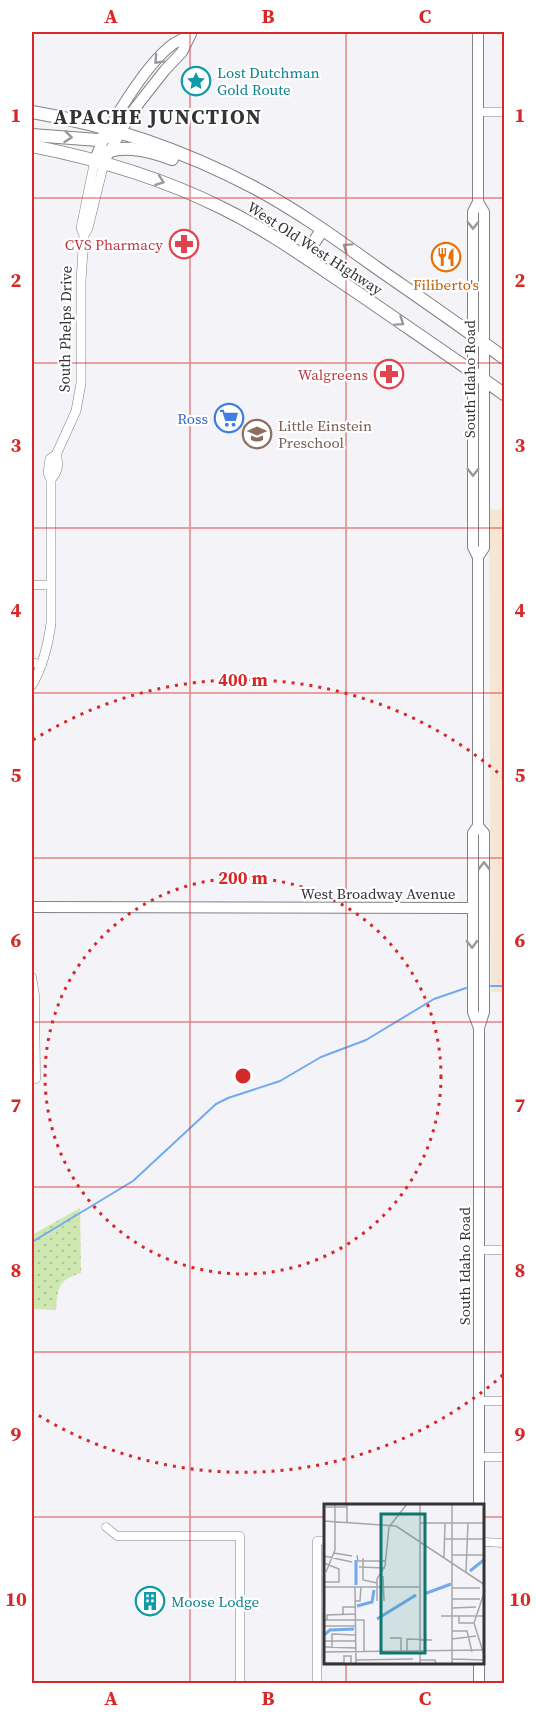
<svg xmlns="http://www.w3.org/2000/svg" width="536" height="1715" viewBox="0 0 536 1715" font-family="'Source Serif 4',serif">
  <style>
    .education { fill: #f6e7d4 }
    .grass { fill: url(#grass-dots) }
    .lines { fill: none; stroke-linecap: round; stroke-linejoin: round }
    .stream { stroke: #71abee; stroke-width: 2 }
    .minor-casing { stroke: #828186; stroke-width: 9 }
    .tertiary-casing { stroke: #828186; stroke-width: 10 }
    .secondary-casing { stroke: #828186; stroke-width: 12 }
    .primary-casing { stroke: #828186; stroke-width: 14 }
    .minor { stroke: #fff; stroke-width: 8 }
    .tertiary { stroke: #fff; stroke-width: 9 }
    .secondary { stroke: #fff; stroke-width: 10 }
    .primary { stroke: #fff; stroke-width: 12 }
    .oneway { stroke: #9a999a }
    .grid { fill: none; stroke: #d62828; stroke-width: 1.5; stroke-opacity: 0.55 }
    .ring { fill: none; stroke: #d62828; stroke-width: 3; stroke-dasharray: 3 6 }
    .labels { text-anchor: middle; dominant-baseline: central; stroke-width: 4.5; stroke-linejoin: round; paint-order: stroke }
    .culture-label { font-size: 15px; fill: #0d838f; stroke: #fff; text-anchor: start }
    .health-label { font-size: 15px; fill: #be3a42; stroke: #fff; text-anchor: end }
    .street-label { font-size: 15px; fill: #343335; stroke: #fff }
    .food-label { font-size: 15px; fill: #c56008; stroke: #fff }
    .shop-label { font-size: 15px; fill: #366cbe; stroke: #fff; text-anchor: end }
    .education-label { font-size: 15px; fill: #785e54; stroke: #fff; text-anchor: start }
    .district-label { font-size: 21px; font-weight: bold; letter-spacing: 1.5px; fill: #343335; stroke: #fff }
    .inset-river { fill: none; stroke: #71abee; stroke-width: 3 }
    .inset-road { fill: none; stroke: #a7a6aa; stroke-width: 1.5 }
    .view { fill: #0f766e; fill-opacity: 0.15; stroke: #0f766e; stroke-width: 3 }
    .inset-edge { fill: none; stroke: #343335; stroke-width: 3 }
    .centre { fill: #d62828; stroke: #fff; stroke-width: 3 }
    .ring-label { font-size: 18px; text-anchor: middle; font-weight: bold; fill: #d62828; stroke: #fff; stroke-width: 4.5; stroke-linejoin: round; paint-order: stroke }
    .neatline { fill: none; stroke: #d62828; stroke-width: 2 }
    .grid-label { font-size: 20px; text-anchor: middle; font-weight: bold; fill: #d62828 }
  </style>
  <defs>
    <pattern id="grass-dots" width="8" height="8" patternUnits="userSpaceOnUse" patternTransform="scale(1.5)"><rect width="8" height="8" fill="#cfe8b1"/><path d="M2 2h.1M6 6h.1" fill="none" stroke="#b2c799" stroke-width="1.8" stroke-linecap="round"/></pattern>
  </defs>
  <rect width="100%" height="100%" fill="#f3f3f8"/>
  <polygon class="education" points="489,509 504,510 504,992 491,992"/>
  <path class="grass" d="M80 1208 81 1273C58 1280 58 1287 56 1310L32 1309V1235Z"/>
  <g class="lines">
    <g class="stream">
      <polyline points="491,986 504,986"/>
      <polyline points="32,1242 133,1181 216,1104 228,1098 280,1081 321,1057 366,1040 434,999 466,988"/>
    </g>
    <g class="minor-casing">
      <g id="minor">
        <polyline points="478,112 504,112"/>
        <polyline points="32,585 50,585"/>
        <polyline points="32,662 42,665"/>
        <polyline points="32,977 35,995 36,1079"/>
        <polyline points="479,1250 504,1250"/>
        <polyline points="479,1401 504,1401"/>
        <polyline points="479,1457 504,1457"/>
        <polyline points="106,1527 117,1536 240,1536 240,1684"/>
        <polyline points="484,1542 504,1543"/>
        <polyline points="317,1684 317,1541 326,1541"/>
      </g>
    </g>
    <g class="tertiary-casing">
      <g id="tertiary">
        <polyline points="84,235 88,228 104,163"/>
        <path d="M51 479C58 472 59 464 56 455"/>
        <path d="M32 685C43 666 48 646 51 623V479L48 473 50 459 56 455 76 411 81 383V281L84 235 81 228 95 160"/>
      </g>
    </g>
    <g class="secondary-casing">
      <g id="secondary">
        <polyline points="478,32 478,202 473,212 473,547 478,557 478,826 473,833 473,1012 479,1028"/>
        <polyline points="107,156 132,112 165,70 182,52 191,34"/>
        <path d="M95 160C106 128 146 64 173 44 178 41 184 38 190 35"/>
        <polyline points="478,202 484,212 484,548 478,557"/>
        <polyline points="478,826 484,833 484,1012 479,1028 479,1505"/>
        <polyline points="32,907 472,908"/>
        <polyline points="479,1662 479,1684"/>
      </g>
    </g>
    <g class="primary-casing">
      <g id="primary">
        <path d="M32 112C110 125 185 151 255 188 298 211 338 240 377 268 420 298 463 327 504 358"/>
        <polyline points="32,135 98,140 121,132"/>
        <path d="M32 146C98 159 162 178 222 208 271 232 313 263 358 293 407 327 456 360 504 394"/>
        <path d="M95 160C114 141 149 150 172 159"/>
        <polyline points="305,256 322,230"/>
      </g>
    </g>
    <use href="#minor" class="minor"/>
    <use href="#tertiary" class="tertiary"/>
    <use href="#secondary" class="secondary"/>
    <use href="#primary" class="primary"/>
  </g>
  <defs><path id="oneway-chevron" d="M-2-3.5L2.5 0L-2 3.5" fill="none" stroke-width="1.6" stroke-linecap="round" stroke-linejoin="round" transform="scale(1.5)"/></defs>
  <g class="oneway">
    <use href="#oneway-chevron" transform="translate(158 60) rotate(133)"/>
    <use href="#oneway-chevron" transform="translate(68 137) rotate(6)"/>
    <use href="#oneway-chevron" transform="translate(160 181) rotate(20)"/>
    <use href="#oneway-chevron" transform="translate(473 225) rotate(90)"/>
    <use href="#oneway-chevron" transform="translate(347 247) rotate(-145)"/>
    <use href="#oneway-chevron" transform="translate(400 322) rotate(34)"/>
    <use href="#oneway-chevron" transform="translate(473 472) rotate(90)"/>
    <use href="#oneway-chevron" transform="translate(484 866) rotate(-91)"/>
    <use href="#oneway-chevron" transform="translate(472 944) rotate(89)"/>
  </g>
  <path class="grid" d="M190 32V1684M346 32V1505M32 198H504M32 363H504M32 528H504M32 693H504M32 858H504M32 1022H504M32 1187H504M32 1352H504M32 1517H326M484 1517H504M346 1662V1684"/>
  <g class="ring">
    <circle cx="243" cy="1076" r="198"/>
    <path d="M503 1375A396 396 0 0 1 33 1412M33 740A396 396 0 0 1 503 777"/>
  </g>
  <defs>
    <g id="sight-ring" transform="scale(1.5)"><circle r="9.5" fill="#fff" stroke="#0f9aa8" stroke-width="1.5"/><path d="M0-6L1.8-2.2L6-1.7L2.9 1.2L3.7 5.4L0 3.3L-3.7 5.4L-2.9 1.2L-6-1.7L-1.8-2.2Z" fill="#0f9aa8"/></g>
    <g id="pharmacy-ring" transform="scale(1.5)"><circle r="9.5" fill="#fff" stroke="#e0444e" stroke-width="1.5"/><path d="M-2-6h4v4h4v4h-4v4h-4v-4h-4v-4h4Z" fill="#e0444e"/></g>
    <g id="restaurant-ring" transform="scale(1.5)"><circle r="9.5" fill="#fff" stroke="#e8710a" stroke-width="1.5"/><path d="M-5-6h1v4h1v-4h1v4h1v-4h1v5L-1.5 .5V6h-2V.5L-5-1ZM5-6V6H3V1.5H1.5Q1.5-4 5-6Z" fill="#e8710a"/></g>
    <g id="supermarket-ring" transform="scale(1.5)"><circle r="9.5" fill="#fff" stroke="#3f7fe0" stroke-width="1.5"/><path d="M-6-5.5h2.5l.6 2H6L4.5 2H-2.5L-4.4-4H-6ZM-1.5 3.2a1.3 1.3 0 1 0 .1 0ZM3 3.2a1.3 1.3 0 1 0 .1 0Z" fill="#3f7fe0"/></g>
    <g id="school-ring" transform="scale(1.5)"><circle r="9.5" fill="#fff" stroke="#8d6e63" stroke-width="1.5"/><path d="M0-5L7-2L0 1L-7-2ZM-4 1L0 2.5L4 1V4Q0 6-4 4Z" fill="#8d6e63"/></g>
    <g id="building-ring" transform="scale(1.5)"><circle r="9.5" fill="#fff" stroke="#0f9aa8" stroke-width="1.5"/><path d="M-4-6H4V6H1V3H-1V6H-4ZM-2.5-4.3h1.7v1.8h-1.7ZM.8-4.3h1.7v1.8H.8ZM-2.5-1h1.7V.8h-1.7ZM.8-1h1.7V.8H.8Z" fill="#0f9aa8"/></g>
  </defs>
  <g fill-rule="evenodd">
    <use href="#sight-ring" x="196" y="81"/>
    <use href="#pharmacy-ring" x="184" y="244"/>
    <use href="#restaurant-ring" x="446" y="257"/>
    <use href="#pharmacy-ring" x="389" y="374"/>
    <use href="#supermarket-ring" x="229" y="418"/>
    <use href="#school-ring" x="257" y="434"/>
    <use href="#building-ring" x="150" y="1601"/>
  </g>
  <g class="labels">
    <g class="culture-label">
      <text x="217" y="72">Lost Dutchman<tspan x="217" dy="17">Gold Route</tspan></text>
      <text x="171" y="1601">Moose Lodge</text>
    </g>
    <g class="health-label">
      <text x="163" y="244">CVS Pharmacy</text>
      <text x="368" y="374">Walgreens</text>
    </g>
    <g class="street-label">
      <text transform="translate(315 248) rotate(33)">West Old West Highway</text>
      <text transform="translate(65 329) rotate(-89)">South Phelps Drive</text>
      <text transform="translate(469 379) rotate(-90)">South Idaho Road</text>
      <text x="378" y="893">West Broadway Avenue</text>
      <text transform="translate(464 1266) rotate(-90)">South Idaho Road</text>
    </g>
    <g class="food-label">
      <text x="446" y="284">Filiberto's</text>
    </g>
    <g class="shop-label">
      <text x="208" y="418">Ross</text>
    </g>
    <g class="education-label">
      <text x="278" y="425">Little Einstein<tspan x="278" dy="17">Preschool</tspan></text>
    </g>
    <g class="district-label">
      <text x="158" y="116">APACHE JUNCTION</text>
    </g>
  </g>
  <g transform="translate(324 1504)">
    <rect width="160" height="160" fill="#f3f3f8"/>
    <path class="inset-river" d="M32 56V81M146 67 161 55M100 90 127 80M33 102 48 98 50 86M53 115 92 91M0 131 6 126 30 125"/>
    <path class="inset-road" d="M96 0V160M128 0V160M0 3H23M0 17 72 22 161 81M23 19V0M96 19H161M65 23 83 0M120 35H161M10 49 28 52M33 51 34 57H61M128 51H161M0 52 28 58M39 54V76L53 79M120 54 121 19M0 59 15 65V78H0M35 63 61 64M2 68 11 46V0M142 68 144 19M59 72 60 97M0 83H96M31 83 32 160M128 84H156M161 86 150 119 161 154M128 95H156M31 97H36L37 83M53 97V75L61 62 65 23M128 104 152 103M19 111V103H31M117 112H161M135 112V119H150M0 116H40V148M3 116V111L31 110M0 122H32M128 127H143L148 148M66 134H77V148M128 135 152 132M0 137H31M0 143 32 144M8 144V130L31 131M0 148 161 146M83 148V135L108 136M128 155 161 156M32 156 89 155M96 156H111L112 160M0 159H20V152H27V160"/>
    <path class="view" d="M57 10H101V149H57Z"/>
    <rect width="160" height="160" class="inset-edge"/>
  </g>
  <circle cx="243" cy="1076" r="9" class="centre"/>
  <g class="ring-label">
    <text x="243" y="686">400 m</text>
    <text x="243" y="884">200 m</text>
  </g>
  <rect width="536" height="1715" fill="none" stroke="#ffffff" stroke-width="66"/>
  <rect x="33" y="33" width="470" height="1649" class="neatline"/>
  <g class="grid-label">
    <text x="111" y="23">A</text>
    <text x="268" y="23">B</text>
    <text x="425" y="23">C</text>
    <text x="16" y="122">1</text>
    <text x="520" y="122">1</text>
    <text x="16" y="287">2</text>
    <text x="520" y="287">2</text>
    <text x="16" y="452">3</text>
    <text x="520" y="452">3</text>
    <text x="16" y="617">4</text>
    <text x="520" y="617">4</text>
    <text x="16" y="782">5</text>
    <text x="520" y="782">5</text>
    <text x="16" y="947">6</text>
    <text x="520" y="947">6</text>
    <text x="16" y="1112">7</text>
    <text x="520" y="1112">7</text>
    <text x="16" y="1277">8</text>
    <text x="520" y="1277">8</text>
    <text x="16" y="1441">9</text>
    <text x="520" y="1441">9</text>
    <text x="16" y="1606">10</text>
    <text x="520" y="1606">10</text>
    <text x="111" y="1705">A</text>
    <text x="268" y="1705">B</text>
    <text x="425" y="1705">C</text>
  </g>
</svg>
